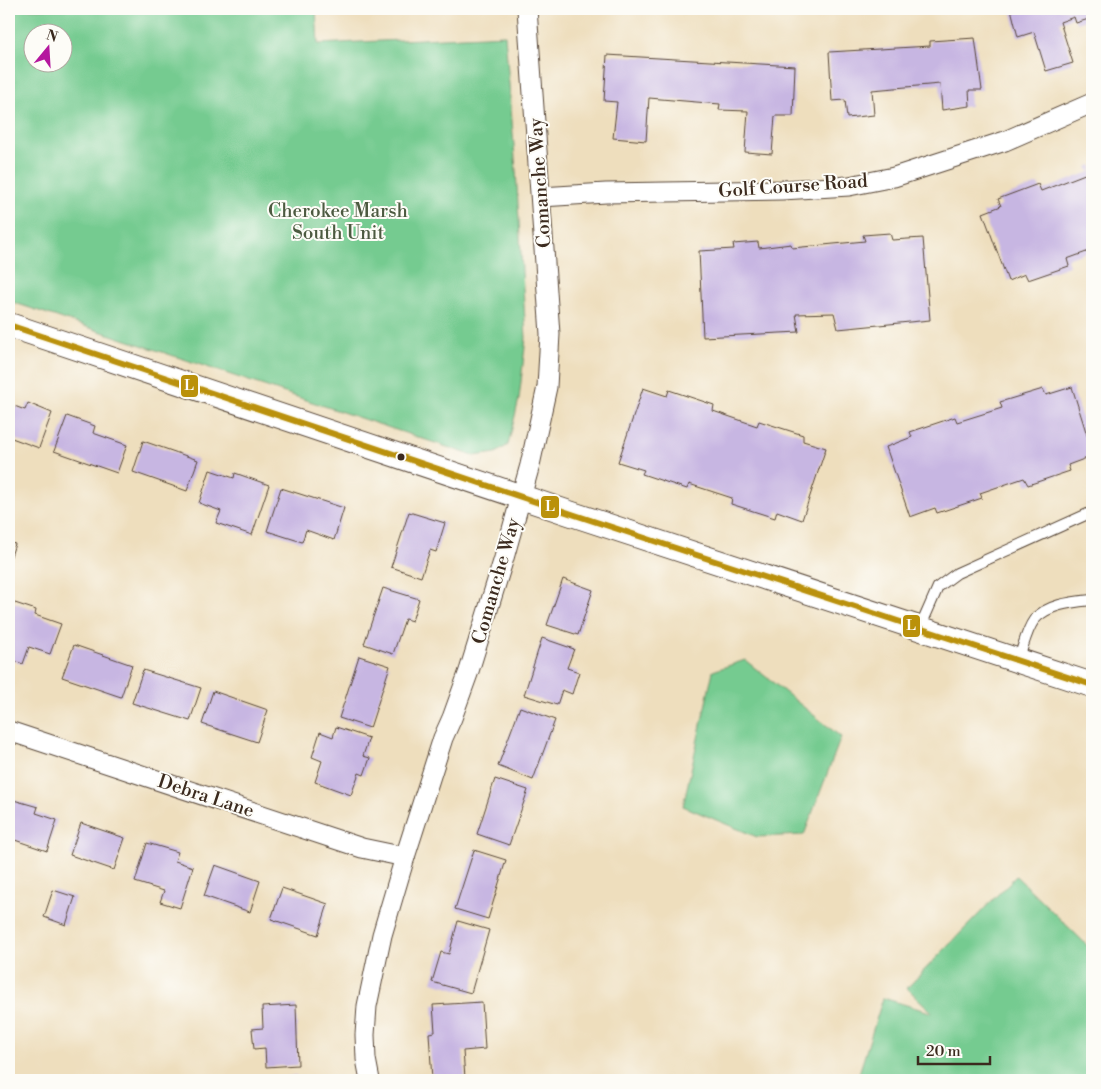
<svg xmlns="http://www.w3.org/2000/svg" width="1101" height="1089" viewBox="0 0 1101 1089" font-family="'Libre Bodoni',serif">
  <style>
    .green { fill: #75cb90; stroke: #587a57; fill-rule: evenodd }
    .building { fill: #c7b6e2 }
    .lines { fill: none; stroke-linecap: round; stroke-linejoin: round }
    .service-casing { stroke: #564536; stroke-width: 12 }
    .minor-casing { stroke: #564536; stroke-width: 21 }
    .tertiary-casing { stroke: #564536; stroke-width: 26 }
    .service { stroke: #fff; stroke-width: 10 }
    .minor { stroke: #fff; stroke-width: 19 }
    .tertiary { stroke: #fff; stroke-width: 24 }
    .bus-1-casing { stroke: #fdfcf7; stroke-width: 10 }
    .bus-1 { stroke: #ba910a; stroke-width: 6 }
    .bus-dot { fill: #3b2a1e; stroke: #fdfcf7; stroke-width: 2 }
    .labels { text-anchor: middle; dominant-baseline: central; stroke-width: 4; stroke-linejoin: round; paint-order: stroke }
    .street-label { font-size: 19px; fill: #3b2a1e; stroke: #fdfcf7 }
    .park-label { font-size: 19px; fill: #4c5a40; stroke: #fdfcf7 }
    .line-badge { stroke: #fdfcf7; stroke-width: 2 }
    .badge-label { font-size: 14px; text-anchor: middle; font-weight: bold; fill: #fff }
  </style>
  <rect width="100%" height="100%" fill="#fdfcf7"/>
  <filter id="ink" filterUnits="userSpaceOnUse"><feTurbulence type="fractalNoise" baseFrequency=".02" numOctaves="2"/><feDisplacementMap in="SourceGraphic" scale="10" xChannelSelector="R" yChannelSelector="G"/><feConvolveMatrix kernelMatrix="1 2 1 2 8 2 1 2 1" color-interpolation-filters="sRGB"/></filter>
  <filter id="wash" filterUnits="userSpaceOnUse"><feTurbulence type="fractalNoise" baseFrequency=".0096" numOctaves="4" result="noise"/><feDisplacementMap in="SourceGraphic" scale="20" xChannelSelector="R" yChannelSelector="G"/><feGaussianBlur stdDeviation="1.12" result="paint"/><feColorMatrix in="noise" values="0 0 0 0 0 0 0 0 0 0 0 0 0 0 0 0 0 1.4 0 .05"/><feComposite in="paint" operator="in"/></filter>
  <g filter="url(#wash)">
    <rect width="100%" height="100%" fill="#eedebd"/>
    <g class="green">
      <path d="M9 9H316L318 44 505 35 516 170 526 338 519 399 508 445 496 453 474 456 9 301ZM32 32H62V62H32Z"/>
      <polygon points="745,660 841,737 804,835 757,837 683,806 713,671"/>
      <polygon points="1016,876 1092,950 1092,1080 857,1080 883,998 933,1013 907,988"/>
    </g>
    <g id="blocks">
      <g class="building">
        <polygon points="1011,9 1092,9 1092,18 1076,23 1074,17 1060,22 1073,63 1046,71 1034,32 1018,37"/>
        <polygon points="975,38 982,90 969,90 970,106 942,110 940,84 872,90 874,115 847,118 845,100 832,101 829,52 930,46 930,41"/>
        <polygon points="607,55 795,66 793,116 775,116 772,154 745,152 748,111 719,110 720,104 649,98 646,141 613,138 617,102 604,101"/>
        <polygon points="1092,165 1092,250 1067,259 1069,266 1028,280 1025,274 1008,281 983,213 1001,206 998,199 1038,184 1041,191 1090,172 1087,167"/>
        <polygon points="890,233 892,240 923,238 930,320 838,329 834,313 796,314 799,332 703,337 699,251 734,249 733,244 758,242 759,248 791,244 792,248 865,241 863,235"/>
        <polygon points="1072,387 1092,451 1092,456 1068,465 1070,471 1028,485 1024,478 980,493 982,498 937,513 935,508 910,517 886,447 912,437 910,432 955,417 957,422 1002,408 1000,402 1043,389 1046,395"/>
        <polygon points="643,388 667,396 669,390 714,405 713,411 757,426 759,421 803,435 803,441 826,448 802,520 777,511 775,518 731,504 732,498 689,484 687,489 642,474 644,470 618,462"/>
        <polygon points="28,403 52,413 39,448 9,437 9,404 25,410"/>
        <polygon points="67,416 95,426 93,433 127,445 117,473 54,451"/>
        <polygon points="143,441 198,460 187,491 133,472"/>
        <polygon points="210,470 234,478 235,473 269,485 252,535 216,523 221,511 199,503"/>
        <polygon points="281,488 344,508 334,540 306,530 302,542 267,531"/>
        <polygon points="409,512 445,523 436,552 430,550 421,577 391,567"/>
        <polygon points="9,542 15,544 9,562"/>
        <polygon points="563,579 593,590 578,635 547,625"/>
        <polygon points="383,588 419,599 412,621 405,619 393,654 364,644"/>
        <polygon points="9,601 36,610 35,615 61,624 50,654 29,647 23,664 9,659"/>
        <polygon points="542,638 574,649 567,668 579,672 572,694 562,690 557,705 524,695"/>
        <polygon points="74,645 132,665 121,697 62,677"/>
        <polygon points="359,656 390,666 370,728 339,718"/>
        <polygon points="143,670 201,688 190,721 132,703"/>
        <polygon points="213,691 268,710 257,742 202,724"/>
        <polygon points="520,707 555,720 533,780 498,766"/>
        <polygon points="336,727 369,738 363,756 370,758 364,775 359,773 351,795 315,782 322,761 312,757 320,732 333,737"/>
        <polygon points="495,779 528,790 509,845 477,834"/>
        <polygon points="10,799 38,807 36,813 57,820 47,851 9,838"/>
        <polygon points="81,823 125,838 114,870 70,855"/>
        <polygon points="147,843 178,852 175,861 193,867 180,908 160,902 164,891 135,882"/>
        <polygon points="474,850 506,860 488,919 455,909"/>
        <polygon points="215,865 260,881 250,912 204,896"/>
        <polygon points="282,888 328,904 318,935 271,919"/>
        <polygon points="53,890 75,897 66,925 44,917"/>
        <polygon points="458,921 489,930 471,993 432,982 441,952 449,954"/>
        <polygon points="482,1002 485,1049 463,1051 465,1078 432,1080 429,1033 435,1032 433,1005"/>
        <polygon points="296,1005 298,1065 266,1067 265,1048 254,1049 252,1029 263,1028 262,1007"/>
        <polygon points="296,1075 297,1080 274,1080 274,1079"/>
      </g>
    </g>
  </g>
  <g filter="url(#ink)">
    <use href="#blocks" fill-opacity="0" stroke="#564536" stroke-width="1"/>
    <g class="lines">
      <g class="service-casing">
        <g id="service">
          <polyline points="920,628 938,587 957,573 1092,512"/>
          <path d="M1018 661C1023 648 1026 631 1034 620 1047 604 1073 602 1092 600"/>
        </g>
      </g>
      <g class="minor-casing">
        <g id="minor">
          <polyline points="541,197 606,193 782,190 849,186 894,177 1005,141 1092,103"/>
          <polyline points="9,731 362,848 405,857"/>
          <polyline points="370,1080 366,1059 365,1035 367,1006 382,935 405,857 443,738 452,718 469,671 504,558 530,465 547,387 550,334 527,9"/>
        </g>
      </g>
      <g class="tertiary-casing">
        <polyline id="tertiary" points="9,325 575,515 1092,685"/>
      </g>
      <use href="#service" class="service"/>
      <use href="#minor" class="minor"/>
      <use href="#tertiary" class="tertiary"/>
      <g class="bus-1-casing">
        <polyline id="bus-1" points="9,325 575,515 1092,685"/>
      </g>
      <use href="#bus-1" class="bus-1"/>
    </g>
  </g>
  <circle class="bus-dot" cx="401" cy="457" r="4.5"/>
  <g class="labels">
    <g class="street-label">
      <text transform="translate(540 183) rotate(-94)">Comanche Way</text>
      <text transform="translate(793 186) rotate(-4)">Golf Course Road</text>
      <text transform="translate(496 581) rotate(-74)">Comanche Way</text>
      <text transform="translate(206 796) rotate(18)">Debra Lane</text>
    </g>
    <g class="park-label">
      <text x="338" y="211">Cherokee Marsh<tspan x="338" dy="22">South Unit</tspan></text>
    </g>
  </g>
  <g class="line-badge">
    <rect x="180" y="374" width="19" height="24" rx="5" fill="#ba910a"/>
    <rect x="540" y="495" width="20" height="24" rx="5" fill="#ba910a"/>
    <rect x="902" y="614" width="19" height="24" rx="5" fill="#ba910a"/>
  </g>
  <g class="badge-label">
    <text x="189" y="390">L</text>
    <text x="550" y="511">L</text>
    <text x="911" y="630">L</text>
  </g>
  <rect width="1101" height="1089" fill="none" stroke="#fdfcf7" stroke-width="30"/>
  <g transform="translate(48 48) rotate(18)"><circle r="24" fill="#fdfcf7" stroke="#afa8a0"/>
  <path d="M0-4L9 19L0 12L-9 19Z" fill="#b5179e"/>
  <text y="-8" font-size="14" font-weight="bold" text-anchor="middle" fill="#3b2a1e">N</text>
  </g>
  <path d="M918 1056v8h72v-8" fill="none" stroke="#3b2a1e" stroke-width="2.5"/>
  <text x="926" y="1056" font-size="15" fill="#3b2a1e" stroke="#fdfcf7" stroke-width="4" paint-order="stroke">20 m</text>
</svg>
